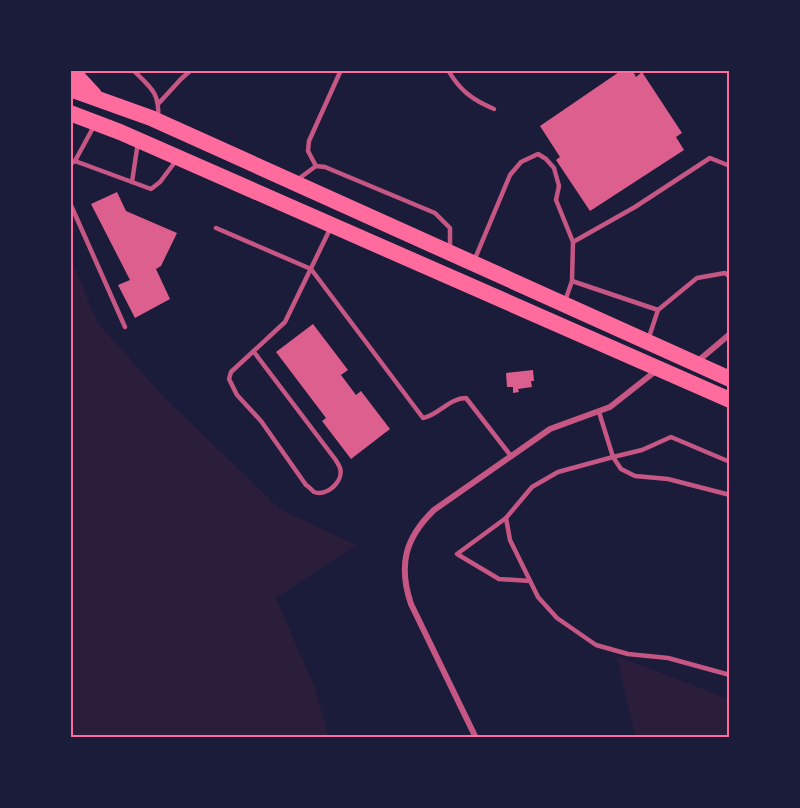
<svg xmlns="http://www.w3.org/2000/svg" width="800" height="808" viewBox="0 0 800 808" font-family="'IBM Plex Sans',sans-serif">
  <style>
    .green { fill: #2a1e3b }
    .building { fill: #dd5f8e }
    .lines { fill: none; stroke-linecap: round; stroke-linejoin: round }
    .service { stroke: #c65784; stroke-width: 4.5 }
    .minor { stroke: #c65784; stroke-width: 6 }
    .trunk { stroke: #ff6b9d; stroke-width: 16 }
    .neatline { fill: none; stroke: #ff6b9d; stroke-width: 2 }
  </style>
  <rect width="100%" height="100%" fill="#1b1b3a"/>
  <g class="green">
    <polygon points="71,258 97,322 164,397 280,509 356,545 276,598 315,688 329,737 71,737"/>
    <polygon points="617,656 729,699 729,737 639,737 634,733"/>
  </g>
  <g class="building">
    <polygon points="622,70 632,70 636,77 642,72 682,133 676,137 684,150 590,211 556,160 560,157 540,126"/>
    <polygon points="117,192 126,211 177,233 161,266 156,269 170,299 135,318 118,285 130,280 91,204"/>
    <polygon points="313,324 348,370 341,375 356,395 361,391 390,429 351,459 322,421 326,418 276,352"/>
    <polygon points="533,370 534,381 531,381 532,387 518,389 519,392 513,393 513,387 507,387 506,373"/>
  </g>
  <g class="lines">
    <g class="service">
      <path d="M133 70C150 87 160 92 158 118"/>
      <path d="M448 70C460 91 473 100 494 109"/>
      <polyline points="159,103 181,79 191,70"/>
      <polyline points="75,161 151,189 160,182 175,162"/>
      <polyline points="70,164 75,161 94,126"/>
      <polyline points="316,166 308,151 309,141 341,70"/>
      <polyline points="297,180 316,166 325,167 435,213 450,228 450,250"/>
      <polyline points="132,182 138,142"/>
      <polyline points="70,203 125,327"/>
      <path d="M216 228 311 269 423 418C439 415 449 398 466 398L511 456"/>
      <polyline points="573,242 635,207 710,158 730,166"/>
      <polyline points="474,261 510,175 521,162 538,154 546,159 554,168 559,186 556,200 573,242 572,281 565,301"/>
      <polyline points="572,281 658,310"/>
      <polyline points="648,340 658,310 697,278 725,273 730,277"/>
      <path d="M254 352 335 459C337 462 339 465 340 468 344 481 327 497 314 492 313 491 308 486 306 485L261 421 237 395 229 379 231 372 285 322 331 227"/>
      <polyline points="599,412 613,457 558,472 532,487 506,518 510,540 538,597 557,618 596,645 628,654 668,658 730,675"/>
      <polyline points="730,462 671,437 642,450 613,457 621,469 635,476 668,479 730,495"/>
      <polyline points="506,518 457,554 499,579 530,581"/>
    </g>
    <g class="minor">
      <polyline points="698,361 730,334"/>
      <path d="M476 738 411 604C398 565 405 538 434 510L550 429 610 407 657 370"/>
    </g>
    <g class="trunk">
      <polyline points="71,70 94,95"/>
      <polyline points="70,89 151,118 730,379"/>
      <polyline points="70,113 120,132 730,400"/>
    </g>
  </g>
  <rect width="800" height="808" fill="none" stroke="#1b1b3a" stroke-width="144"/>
  <rect x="72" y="72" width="656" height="664" class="neatline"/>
</svg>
